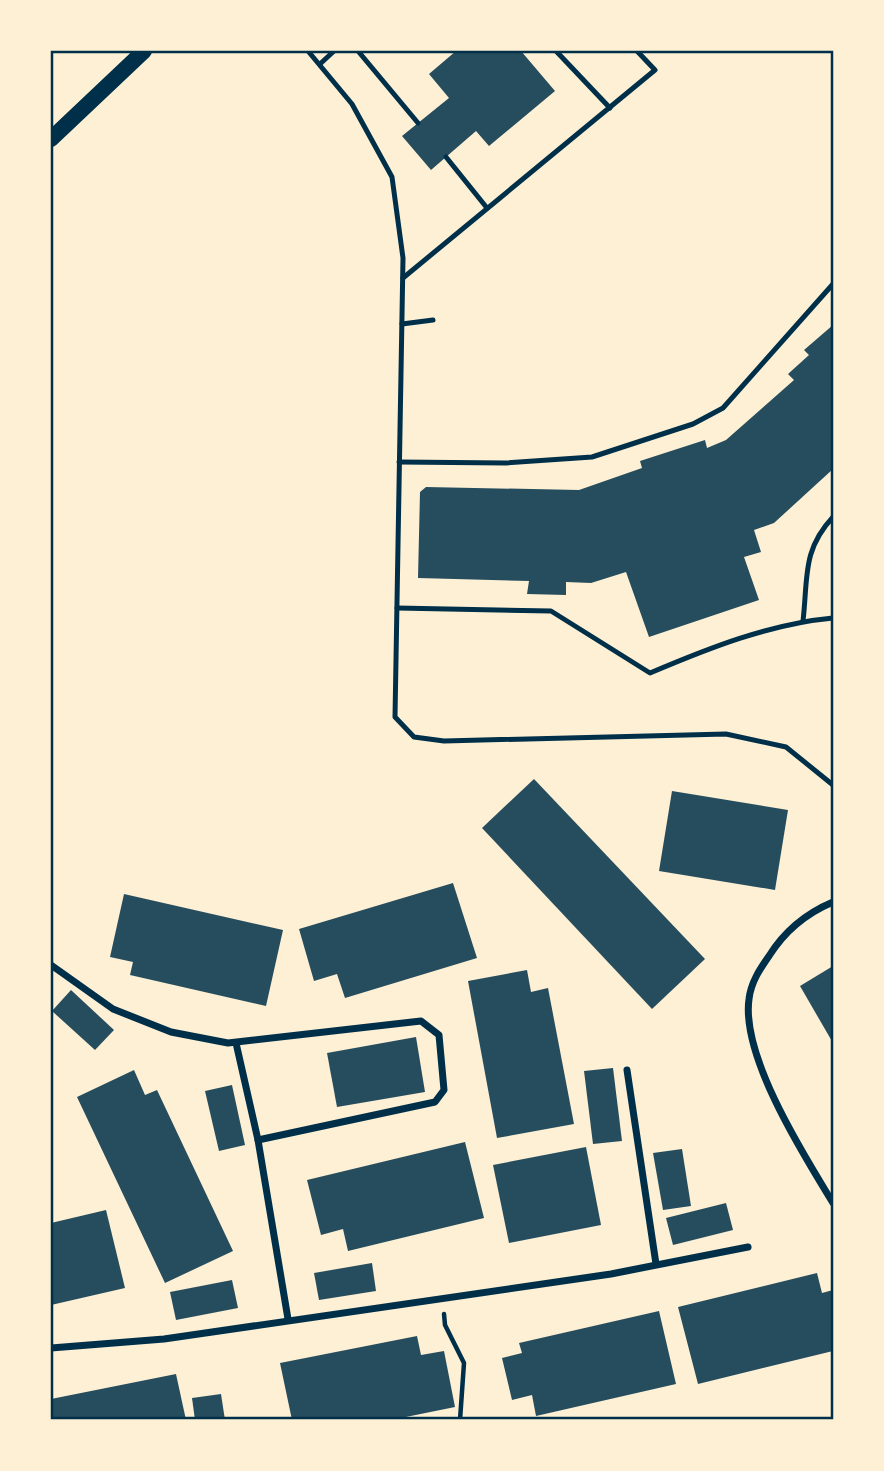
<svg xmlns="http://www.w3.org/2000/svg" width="884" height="1471" viewBox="0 0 884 1471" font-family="'Open Sans',sans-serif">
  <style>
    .building { fill: #264d5e }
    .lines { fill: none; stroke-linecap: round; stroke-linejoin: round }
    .path { stroke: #003049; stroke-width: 4.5 }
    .service { stroke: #003049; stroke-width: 5 }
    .minor { stroke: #003049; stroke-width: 7 }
    .primary { stroke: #003049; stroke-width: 16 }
    .neatline { fill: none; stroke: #003049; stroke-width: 2.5 }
  </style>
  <rect width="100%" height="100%" fill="#fdf0d5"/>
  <g class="building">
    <polygon points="456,51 521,51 555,91 489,146 476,131 431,170 402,136 449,98 429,74"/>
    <polygon points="833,325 833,469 774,523 754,530 761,552 744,557 759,600 649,637 626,572 591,583 566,582 566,595 527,594 529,581 418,578 420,492 426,487 579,490 642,468 640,461 705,440 707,448 726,440 794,380 788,374 809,355 804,350"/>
    <polygon points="534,779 705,959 652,1009 482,828"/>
    <polygon points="672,791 788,810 775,890 659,871"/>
    <polygon points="453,883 477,958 345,998 337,974 314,981 299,929"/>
    <polygon points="124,894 283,930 266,1006 130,975 133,962 110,957"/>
    <polygon points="833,966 833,1043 800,986"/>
    <polygon points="527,970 531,992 548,988 574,1124 497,1138 468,981"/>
    <polygon points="71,990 114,1030 95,1050 52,1011"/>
    <polygon points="416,1037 425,1092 337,1107 327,1053"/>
    <polygon points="613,1068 622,1141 593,1144 584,1071"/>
    <polygon points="134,1070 145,1095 157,1090 233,1251 165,1283 77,1097"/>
    <polygon points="232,1085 245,1145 219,1151 205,1091"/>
    <polygon points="465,1142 484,1218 348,1251 343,1229 321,1235 307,1180"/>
    <polygon points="586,1147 601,1225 509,1243 493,1165"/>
    <polygon points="682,1149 691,1206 663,1210 653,1153"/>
    <polygon points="726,1203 733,1230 673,1245 666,1218"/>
    <polygon points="106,1210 125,1288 51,1305 51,1223"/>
    <polygon points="372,1263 376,1291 319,1300 314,1273"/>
    <polygon points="817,1273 822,1293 833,1290 833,1351 698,1384 678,1307"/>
    <polygon points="232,1280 238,1308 176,1320 170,1292"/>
    <polygon points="659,1311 676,1384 536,1416 532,1395 512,1400 502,1358 522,1353 519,1343"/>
    <polygon points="417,1336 421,1355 444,1351 455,1407 391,1420 292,1420 280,1363"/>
    <polygon points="176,1374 186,1420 51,1420 51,1399"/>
    <polygon points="221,1394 225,1420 195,1420 192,1398"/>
  </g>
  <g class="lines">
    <polyline class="path" points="444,1314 445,1325 464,1363 460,1420"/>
    <g class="service">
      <polyline points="308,51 352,104 392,177 403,258 395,717 414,737 444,741 726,734 786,747 833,785"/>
      <polyline points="358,51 418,123"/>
      <polyline points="556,51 610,108"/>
      <polyline points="320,64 334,51"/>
      <polyline points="446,157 487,208"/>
      <polyline points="403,278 655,70 637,51"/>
      <polyline points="402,324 433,320"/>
      <polyline points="399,462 506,463 592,457 693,424 723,408 833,284"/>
      <path d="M397 608 551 611 650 673C709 648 769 624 833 618"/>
      <path d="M803 621C808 578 802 550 833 517"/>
    </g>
    <g class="minor">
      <path d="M833 902C807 913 784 932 769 956 760 969 751 982 749 999 741 1056 803 1154 833 1203"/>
      <polyline points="51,965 113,1009 171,1032 228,1043 421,1021 439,1035 444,1090 435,1102 258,1140"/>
      <polyline points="236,1043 258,1140 288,1319"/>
      <polyline points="627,1070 656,1264"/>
      <polyline points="51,1348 164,1339 611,1274 748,1247"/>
    </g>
    <polyline class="primary" points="51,139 144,51"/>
  </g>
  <rect width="884" height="1471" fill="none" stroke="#fdf0d5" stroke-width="105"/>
  <rect x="52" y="52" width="780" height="1366" class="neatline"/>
</svg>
